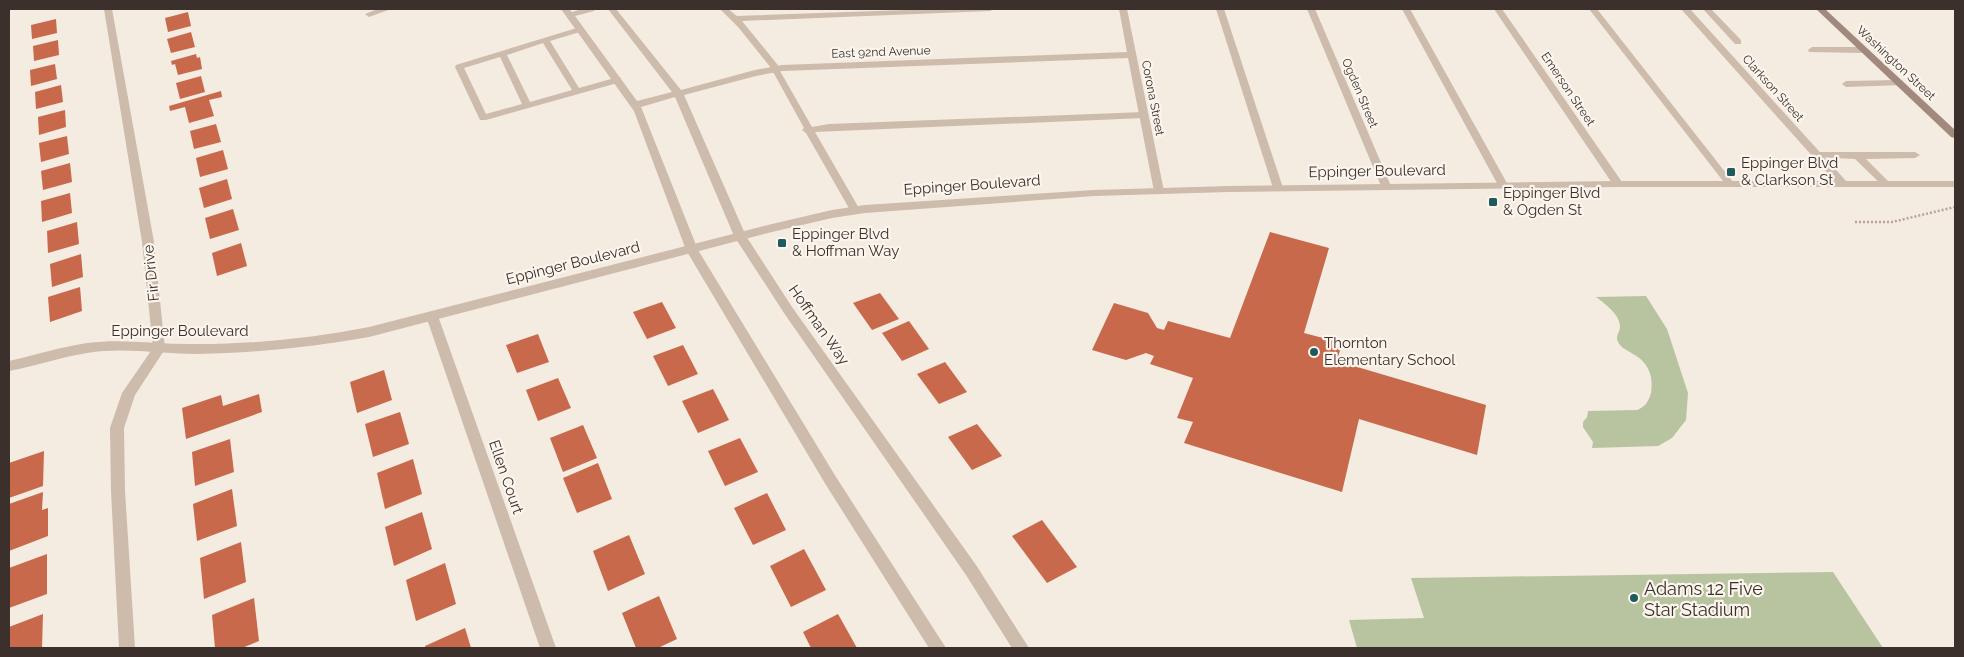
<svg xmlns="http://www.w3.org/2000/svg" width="1964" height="657" viewBox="0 0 1964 657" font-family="Raleway,sans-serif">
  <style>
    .green { fill: #b8c4a0 }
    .building { fill: #c8694b }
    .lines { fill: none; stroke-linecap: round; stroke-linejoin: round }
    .path { stroke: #b9a596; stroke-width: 2.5; stroke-dasharray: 2 2; stroke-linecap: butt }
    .service { fill: #cdbbac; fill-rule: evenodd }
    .minor { fill: #cdbbac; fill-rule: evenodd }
    .tertiary { fill: #cdbbac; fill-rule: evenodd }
    .secondary { fill: #a18a7d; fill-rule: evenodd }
    .poi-dot { fill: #1f5a5e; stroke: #fbf5ee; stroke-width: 2 }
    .labels { text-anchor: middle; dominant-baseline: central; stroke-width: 4.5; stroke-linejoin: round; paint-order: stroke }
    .far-street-label { font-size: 12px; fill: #3b302b; stroke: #fbf5ee }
    .poi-label { font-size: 15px; fill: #3b302b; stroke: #fbf5ee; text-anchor: start }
    .street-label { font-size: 15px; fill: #3b302b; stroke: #fbf5ee }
    .near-poi-label { font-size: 18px; fill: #3b302b; stroke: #fbf5ee; text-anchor: start }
  </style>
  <rect width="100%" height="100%" fill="#f4ebe1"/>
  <g class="green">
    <path d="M1646 296 1667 329 1688 393 1686 420 1672 438 1658 446 1592 448 1593 442 1583 427V422L1587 417 1588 411 1637 410C1645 407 1649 401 1651 393 1654 376 1648 362 1633 354 1627 350 1621 348 1618 342 1615 336 1620 332 1620 327 1620 314 1605 304 1596 297Z"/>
    <polygon points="1833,572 1883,648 1357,648 1349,620 1424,618 1411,578"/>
  </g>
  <g class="building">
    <polygon points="188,12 191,26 168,32 165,18"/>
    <polygon points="56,19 57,33 32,39 31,25"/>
    <polygon points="191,32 195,47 171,53 167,39"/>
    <polygon points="58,40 59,55 34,61 33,46"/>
    <polygon points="196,54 197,58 200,57 202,69 178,75 175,64 172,65 171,61"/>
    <polygon points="55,64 57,79 31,86 30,70"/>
    <polygon points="201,76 205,92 180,99 176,83"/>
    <polygon points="61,85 63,102 36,109 35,92"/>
    <polygon points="221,91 222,97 209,100 214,116 189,123 185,107 170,111 169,106"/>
    <polygon points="65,110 66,127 39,135 38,117"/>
    <polygon points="216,124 221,142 194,149 190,131"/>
    <polygon points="67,136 69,154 41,162 39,143"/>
    <polygon points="223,150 228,169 200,177 196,158"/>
    <polygon points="70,163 72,182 43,190 41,171"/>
    <polygon points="227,179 232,199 204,208 199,188"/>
    <polygon points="70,193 72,213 42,222 41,201"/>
    <polygon points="233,209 239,230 210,239 205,218"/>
    <polygon points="77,222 79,244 48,253 47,231"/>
    <polygon points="1270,232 1329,248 1304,333 1342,343 1337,361 1486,405 1477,455 1359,419 1342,492 1184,443 1193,422 1177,418 1193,378 1150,364 1154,356 1146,353 1126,360 1092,350 1114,303 1148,313 1157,328 1164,330 1168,321 1230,338"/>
    <polygon points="241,243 247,266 217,276 212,253"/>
    <polygon points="81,254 83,277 52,287 50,264"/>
    <polygon points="80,287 82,311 50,322 48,297"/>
    <polygon points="880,293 899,319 872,330 853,303"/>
    <polygon points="662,302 676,328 647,339 633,312"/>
    <polygon points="909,321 929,349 902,361 882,333"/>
    <polygon points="538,334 549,362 517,373 506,345"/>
    <polygon points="683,345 698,374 668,386 653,356"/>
    <polygon points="945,362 967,392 939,404 917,374"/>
    <polygon points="384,370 392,400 357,413 350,382"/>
    <polygon points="558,378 571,408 538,421 526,390"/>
    <polygon points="713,389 729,420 698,433 682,401"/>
    <polygon points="259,394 262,412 186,439 182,408 221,395 223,406"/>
    <polygon points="400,412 409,444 373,457 365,424"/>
    <polygon points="977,424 1002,456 972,470 948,437"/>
    <polygon points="583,425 597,458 563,472 550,438"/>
    <polygon points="740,438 758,472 725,486 708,451"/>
    <polygon points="230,439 234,472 195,486 192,452"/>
    <polygon points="44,451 43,486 9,498 9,463"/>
    <polygon points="413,459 422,494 385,509 377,473"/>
    <polygon points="598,463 612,499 577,513 563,478"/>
    <polygon points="232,489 237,526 197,541 193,504"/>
    <polygon points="43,492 42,510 48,508 48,536 9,551 9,504"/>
    <polygon points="767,493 786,530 753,545 734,508"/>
    <polygon points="422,512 432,549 394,566 385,527"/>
    <polygon points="1042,520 1077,567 1047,583 1012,536"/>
    <polygon points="629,535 645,574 608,591 593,551"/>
    <polygon points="241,542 246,582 204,599 200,558"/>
    <polygon points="804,549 826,590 791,607 770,566"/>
    <polygon points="47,554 47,594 9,608 9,568"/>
    <polygon points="445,563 456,604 416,621 406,580"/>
    <polygon points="659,596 677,639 658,648 636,648 622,613"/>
    <polygon points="254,598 259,641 242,648 215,648 212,615"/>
    <polygon points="43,614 42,648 9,648 9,627"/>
    <polygon points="838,614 857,648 811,648 803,632"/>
    <polygon points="465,628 471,648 425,648 425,646"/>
  </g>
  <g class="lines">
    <polyline class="path" points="1855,222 1892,222 1955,207"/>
    <g class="service">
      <polygon points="720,9 728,9 737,16 934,9 994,9 990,11 742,21 781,69 780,71 812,127 829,124 1144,112 1149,115 1144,118 815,132 860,210 855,213 850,210 806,133 802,130 804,128 771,68 739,28"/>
      <polygon points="1216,9 1224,9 1283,188 1281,190 1278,191 1273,188"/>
      <polygon points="1402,9 1410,9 1508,185 1506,187 1500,187 1498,185"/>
      <polygon points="1589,9 1597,9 1733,182 1735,184 1733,186 1727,186"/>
      <polygon points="1703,9 1711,9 1741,40 1741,44 1735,44"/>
      <path d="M580 27H583V31L550 41 579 88 618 77 621 78V82L486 120H480L455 67 456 65ZM543 43 572 90 530 102 507 55ZM500 57 522 104 486 114 464 68Z"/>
      <polygon points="1812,47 1864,47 1868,50 1864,53 1809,52 1808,50"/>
      <polygon points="1900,80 1903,81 1903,85 1846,87 1842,84 1846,81"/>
      <polygon points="1817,152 1915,152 1920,155 1915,158 1866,159 1891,184 1886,187 1883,186 1855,159 1814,157 1814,153"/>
    </g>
    <g class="minor">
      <polygon points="104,9 112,9 154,242 165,349 135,395 124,428 125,491 135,648 119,648 111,491 110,428 122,393 153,348 142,242"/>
      <polygon points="378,9 391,9 369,17 365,14"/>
      <polygon points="561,9 569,9 572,12 582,9 595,9 594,11 575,16 637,101 672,92 608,9 616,9 681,90 755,70 782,65 1127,52 1119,9 1127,9 1164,191 1159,194 1154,191 1128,58 782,71 756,76 684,95 746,236 792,307 976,565 1029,648 1012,648 966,575 784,313 734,236 675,97 641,107 698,250 836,477 946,648 929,648 826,485 686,250 634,111"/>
      <polygon points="1307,9 1315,9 1391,186 1390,188 1382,188 1381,186"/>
      <polygon points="1494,9 1502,9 1622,182 1623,184 1622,186 1614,186"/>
      <polygon points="1681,9 1690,9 1847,182 1848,184 1847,186 1839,186"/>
      <polygon points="432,312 438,316 556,648 540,648 426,316"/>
    </g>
    <path class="tertiary" d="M1618 181H1955V187H1618L1229 192 1094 196 865 213 832 218 772 232 369 337C312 347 256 353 198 354 161 354 124 347 87 353 61 357 35 366 9 371V361C35 355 61 347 87 343 124 338 161 345 198 344 256 344 312 338 369 327L772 224 832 210 865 205 1094 190 1229 186Z"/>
    <polygon class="secondary" points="1816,9 1825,9 1955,130 1955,138 1951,137"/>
  </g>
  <g class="poi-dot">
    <rect x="1726" y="167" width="10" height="10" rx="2.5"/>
    <rect x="1488" y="197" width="10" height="10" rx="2.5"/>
    <rect x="777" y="238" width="10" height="10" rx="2.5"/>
    <circle cx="1314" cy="352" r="5"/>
    <circle cx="1634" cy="598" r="5"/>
  </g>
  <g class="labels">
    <g class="far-street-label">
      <text transform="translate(881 52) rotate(-2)">East 92nd Avenue</text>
      <text transform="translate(1896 63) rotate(43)">Washington Street</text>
      <text transform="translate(1773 88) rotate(48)">Clarkson Street</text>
      <text transform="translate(1568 89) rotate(56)">Emerson Street</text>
      <text transform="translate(1360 93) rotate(67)">Ogden Street</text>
      <text transform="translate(1153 98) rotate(79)">Corona Street</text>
    </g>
    <g class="poi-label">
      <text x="1741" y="163">Eppinger Blvd<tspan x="1741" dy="17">&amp; Clarkson St</tspan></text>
      <text x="1503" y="193">Eppinger Blvd<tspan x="1503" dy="17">&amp; Ogden St</tspan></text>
      <text x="792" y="234">Eppinger Blvd<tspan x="792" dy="17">&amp; Hoffman Way</tspan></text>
      <text x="1324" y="343">Thornton<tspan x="1324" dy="17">Elementary School</tspan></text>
    </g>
    <g class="street-label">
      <text transform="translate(1377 171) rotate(-1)">Eppinger Boulevard</text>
      <text transform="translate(972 185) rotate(-4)">Eppinger Boulevard</text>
      <text transform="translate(573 263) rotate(-14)">Eppinger Boulevard</text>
      <text transform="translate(151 273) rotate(-96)">Fir Drive</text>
      <text transform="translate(819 325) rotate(55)">Hoffman Way</text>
      <text x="180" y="331">Eppinger Boulevard</text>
      <text transform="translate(506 477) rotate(71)">Ellen Court</text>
    </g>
    <g class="near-poi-label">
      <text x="1644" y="588">Adams 12 Five<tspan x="1644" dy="21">Star Stadium</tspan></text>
    </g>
  </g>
  <rect width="1964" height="657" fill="none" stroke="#3b302b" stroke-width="20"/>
</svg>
